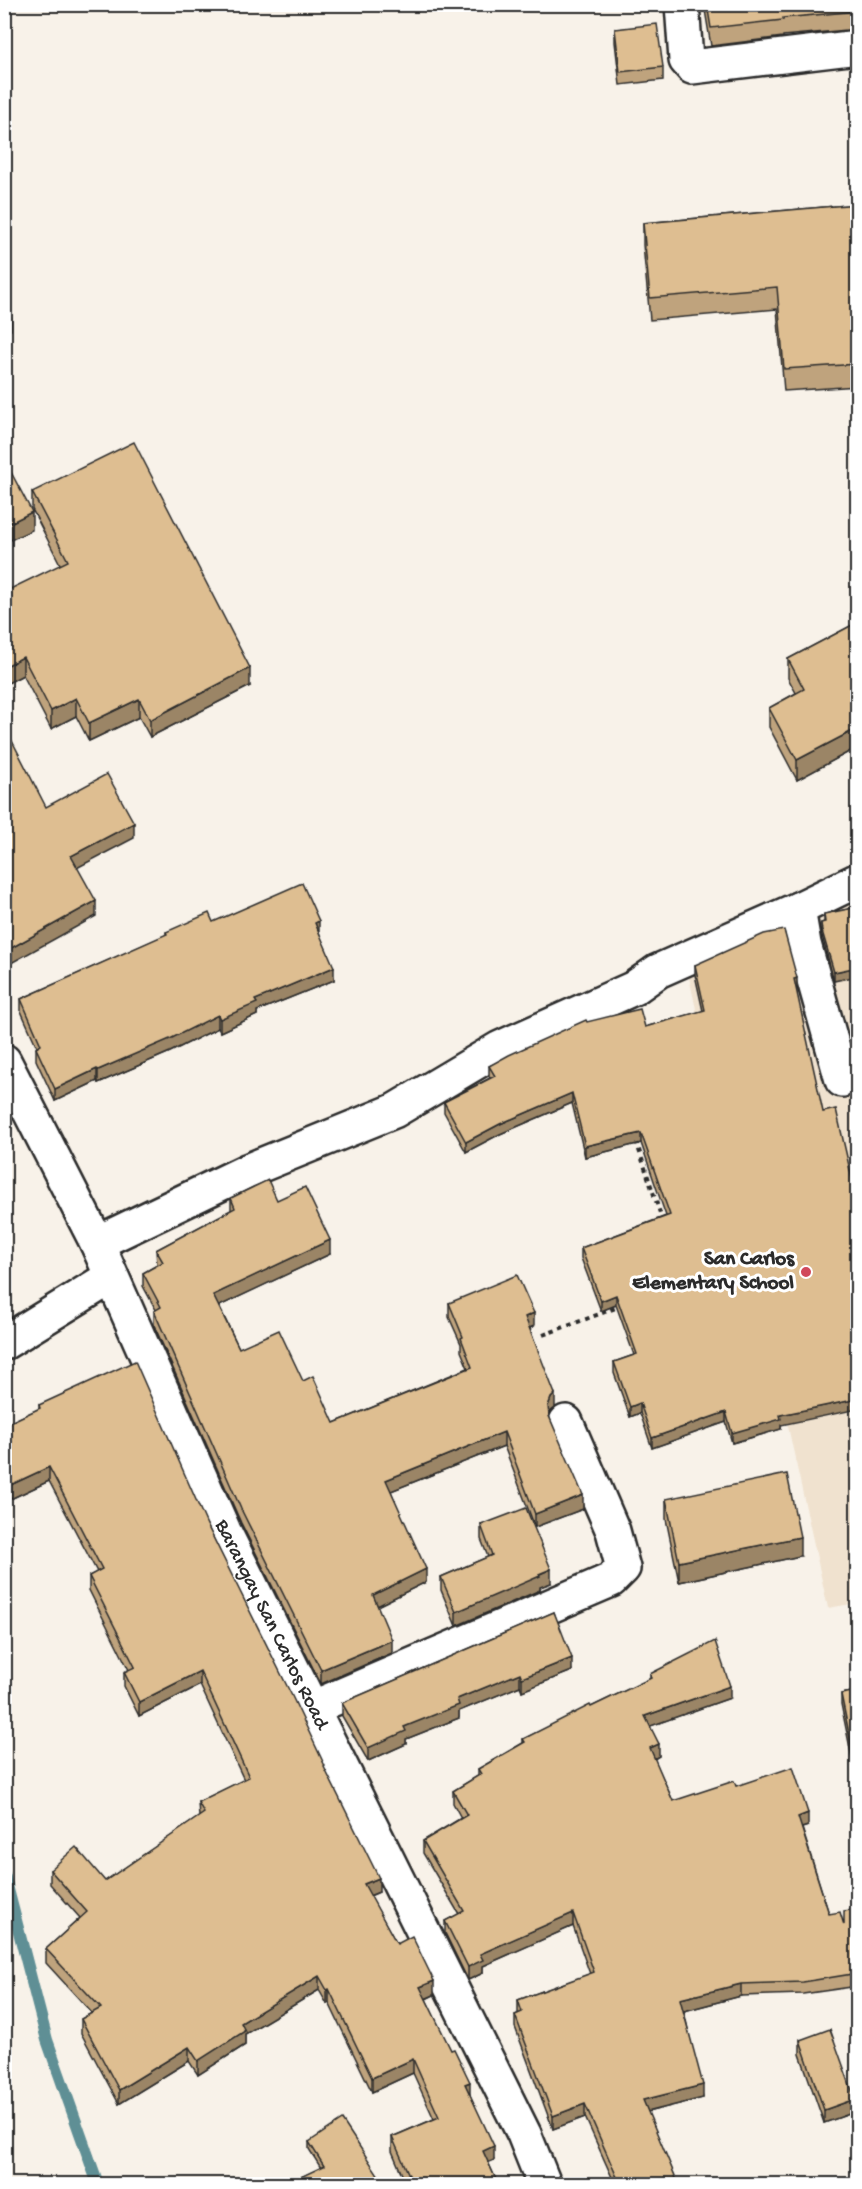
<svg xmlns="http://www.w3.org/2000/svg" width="862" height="2189" viewBox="0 0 862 2189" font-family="'Gochi Hand',sans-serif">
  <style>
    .built { fill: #f0e2cf }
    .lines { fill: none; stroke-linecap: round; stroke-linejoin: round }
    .stream { stroke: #5f8f95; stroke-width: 12 }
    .minor-casing { stroke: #2b2b2b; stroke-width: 38 }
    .path { stroke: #2b2b2b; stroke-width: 4; stroke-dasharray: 4.5 4.5; stroke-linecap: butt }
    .minor { stroke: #fff; stroke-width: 33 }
    .wall { fill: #bfa37d; stroke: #2b2b2b; stroke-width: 1.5 }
    .shaded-wall { fill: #9b8566; stroke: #2b2b2b; stroke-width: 1.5 }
    .building { fill: #debe91; stroke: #2b2b2b; stroke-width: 1.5 }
    .poi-dot { fill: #d1495b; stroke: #fff; stroke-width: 2 }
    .labels { text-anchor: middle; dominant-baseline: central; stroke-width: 6; stroke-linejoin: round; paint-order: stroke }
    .poi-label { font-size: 21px; font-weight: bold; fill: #2b2b2b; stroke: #fff; text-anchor: end }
    .street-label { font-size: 21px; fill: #2b2b2b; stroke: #fff }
  </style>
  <rect width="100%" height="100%" fill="#f8f2e9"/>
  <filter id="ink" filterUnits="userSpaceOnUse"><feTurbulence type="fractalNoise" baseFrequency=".0167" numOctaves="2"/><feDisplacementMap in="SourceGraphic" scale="12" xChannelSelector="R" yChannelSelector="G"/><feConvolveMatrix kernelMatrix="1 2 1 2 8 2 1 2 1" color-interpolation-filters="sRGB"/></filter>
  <g filter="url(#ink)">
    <polygon class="built" points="857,901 857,1603 828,1608 681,941"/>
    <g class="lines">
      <polyline class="stream" points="4,1874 47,2040 98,2184"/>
      <g class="minor-casing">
        <g id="minor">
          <polyline points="682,4 686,60 692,67 858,47"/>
          <polyline points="798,909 804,944 842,1080"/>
          <path id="s1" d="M4 1061 97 1243 224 1531 524 2134 544 2184"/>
          <polyline points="97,1243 249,1170 394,1111 500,1048 634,988 658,971 798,909 858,880"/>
          <polyline points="4,1343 111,1277"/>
          <polyline points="312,1708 611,1580 623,1568 613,1531 566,1422"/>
        </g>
      </g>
      <g class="path">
        <polyline points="636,1141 663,1222"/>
        <polyline points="543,1335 621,1306"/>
      </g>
      <use href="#minor" class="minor"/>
    </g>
    <g class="wall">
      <polygon points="704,4 858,4 858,29 783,36 783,37 711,46"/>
      <polygon points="615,29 663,67 663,80 620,85 615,42"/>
      <polygon points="858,48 858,118 854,66 854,49"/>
      <polygon points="858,204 858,386 784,391 777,309 650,320 643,245 643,223"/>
      <polygon points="32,492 250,686 150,737 139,717 89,741 76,716 51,729 23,675 4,685 60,564 32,509"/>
      <polygon points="858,622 858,747 797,780 769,727 769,708 796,693 788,678 788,659"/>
      <polygon points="858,907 834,981 821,932 821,923 824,922 824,914"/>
      <polygon points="213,922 319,932 334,980 257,1011 257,1015 220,1032 218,1028 170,1052 98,1083 97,1081 55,1101 36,1060 36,1048 37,1047 21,1011 21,999 166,935 166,932"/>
      <polygon points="695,965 797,988 781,1429 732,1443 726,1422 652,1448 640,1413 630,1417 614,1373 614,1362 634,1355 616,1305 601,1311 581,1258 581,1248 666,1216 641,1143 585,1157 572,1103 500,1134 466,1152 444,1112 444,1102 490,1078 489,1076 489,1066 587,1022 645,1027 703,1011 695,975"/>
      <polygon points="231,1198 277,1200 330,1254 219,1306 239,1348 303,1381 334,1423 468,1368 461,1351 461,1344 449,1317 449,1303 534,1326 530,1328 555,1408 551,1411 549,1416 583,1509 535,1527 504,1446 391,1491 426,1582 377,1606 392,1653 321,1684 241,1523 154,1325 154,1311 156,1310 143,1286 143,1273 157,1265 156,1250 231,1210"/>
      <polygon points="39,1405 207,1525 325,1770 379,1892 370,1896 397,1944 434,1995 426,1999 470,2095 494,2160 488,2162 498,2184 406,2184 392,2151 392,2137 434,2119 413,2073 372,2092 329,2003 327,2004 319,1990 245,2034 245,2045 198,2075 189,2061 119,2104 81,2033 81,2019 92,2013 46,1963 46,1949 80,1918 50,1884 50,1870 105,1881 199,1817 198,1802 244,1780 200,1685 139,1716 124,1686 124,1672 129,1670 89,1590 89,1576 97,1572 49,1481 4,1502 4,1425 39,1409"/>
      <polygon points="666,1499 800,1556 679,1582 666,1519"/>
      <polygon points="481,1525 551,1583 540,1587 540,1590 456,1626 441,1590 441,1577 488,1557 481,1539"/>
      <polygon points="554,1612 572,1671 522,1691 520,1686 459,1711 459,1718 406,1739 406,1744 368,1761 342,1716 342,1703"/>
      <polygon points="650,1674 730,1698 650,1726 659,1756 654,1759 673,1801 736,1786 808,1826 802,1828 829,1914 844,1924 858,1909 858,1986 803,1994 741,1996 684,2011 703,2098 647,2112 678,2184 615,2184 585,2117 553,2129 515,2027 515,2015 518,2014 518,2000 590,1974 573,1926 483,1966 483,1973 468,1980 445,1933 445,1921 459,1914 423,1853 423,1841 461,1818 453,1803 453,1791 478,1776 478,1769 523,1743 523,1739 591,1707 650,1679"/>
      <polygon points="858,1691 858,1778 856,1778 841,1704 841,1694"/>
      <polygon points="800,2040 855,2112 824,2123 800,2054"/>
      <polygon points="309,2142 381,2184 290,2184 290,2182 321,2168 309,2149"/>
    </g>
    <g class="shaded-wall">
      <polygon points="11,318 11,330 4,333 4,321"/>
      <polygon points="32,512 32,530 4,543 4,526"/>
      <polygon points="23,657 23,675 4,685 4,667"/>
      <polygon points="250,668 250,686 150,737 150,720"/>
      <polygon points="76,698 76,716 51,729 51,711"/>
      <polygon points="139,699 139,717 89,741 89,723"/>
      <polygon points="858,728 858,747 797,780 797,760"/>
      <polygon points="134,823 134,838 71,871 71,856"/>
      <polygon points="96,901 96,916 4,967 4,952"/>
      <polygon points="319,921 319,933 315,923"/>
      <polygon points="334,967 334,980 257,1011 257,1015 220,1032 220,1019 255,1000"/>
      <polygon points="858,967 858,976 834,981 834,972"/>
      <polygon points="797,978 797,988 794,989 794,979"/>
      <polygon points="218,1015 218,1028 170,1052 98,1083 98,1070"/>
      <polygon points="97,1069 97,1081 55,1101 55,1089"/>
      <polygon points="572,1093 572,1103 500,1134 466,1152 466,1142 500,1124"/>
      <polygon points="641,1133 641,1143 585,1157 585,1146"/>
      <polygon points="330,1240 330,1254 213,1309 213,1295"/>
      <polygon points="616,1295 616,1305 601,1311 601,1301"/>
      <polygon points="534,1313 534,1326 525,1330 525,1317"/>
      <polygon points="555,1394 555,1408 551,1411 548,1419 548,1406 551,1398"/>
      <polygon points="858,1399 858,1409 781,1425 781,1429 732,1443 732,1433 780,1415"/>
      <polygon points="640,1403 640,1413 630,1417 630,1407"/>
      <polygon points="726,1412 726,1422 652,1448 652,1438"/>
      <polygon points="504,1432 504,1446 386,1493 386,1480"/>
      <polygon points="49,1467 49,1481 4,1502 4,1488"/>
      <polygon points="583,1495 583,1509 535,1527 535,1514"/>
      <polygon points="800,1537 800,1556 679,1582 679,1562"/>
      <polygon points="426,1569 426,1582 373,1608 373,1595"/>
      <polygon points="551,1569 551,1583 540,1587 540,1590 456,1626 456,1612"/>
      <polygon points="392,1640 392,1653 321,1684 321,1670"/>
      <polygon points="572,1658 572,1671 522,1691 522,1678"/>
      <polygon points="200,1671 200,1685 139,1716 139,1702"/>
      <polygon points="520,1673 520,1686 459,1711 459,1718 406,1739 406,1744 368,1761 368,1748 404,1727 457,1699"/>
      <polygon points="730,1686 730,1698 645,1728 645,1716"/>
      <polygon points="659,1744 659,1756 650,1761 650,1748"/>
      <polygon points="808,1813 808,1826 798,1829 798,1817"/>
      <polygon points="379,1878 379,1892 364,1898 364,1884"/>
      <polygon points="573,1913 573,1926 483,1966 483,1973 468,1980 468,1967 480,1954"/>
      <polygon points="319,1976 319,1990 245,2034 245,2045 198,2075 198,2061 241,2023"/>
      <polygon points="434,1981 434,1995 420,2001 420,1987"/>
      <polygon points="741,1984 741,1996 680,2012 680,1999"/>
      <polygon points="329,1989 329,2003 327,2004 327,1990"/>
      <polygon points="189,2047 189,2061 119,2104 119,2090"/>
      <polygon points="413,2059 413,2073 372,2092 372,2078"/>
      <polygon points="470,2082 470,2096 465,2084"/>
      <polygon points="703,2085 703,2098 643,2113 643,2100"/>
      <polygon points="855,2099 855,2112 824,2123 824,2110"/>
      <polygon points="585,2104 585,2117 553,2129 553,2116"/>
      <polygon points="494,2146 494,2160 483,2165 483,2151"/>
      <polygon points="381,2179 381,2184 367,2184"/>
    </g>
    <g class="building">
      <polygon points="707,4 858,4 858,11 783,18 783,20 711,28"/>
      <polygon points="657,24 663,67 620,72 615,29"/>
      <polygon points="858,48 858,100 854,49"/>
      <polygon points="858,204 858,364 784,369 777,287 650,298 643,223"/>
      <polygon points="4,304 11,318 4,321"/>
      <polygon points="134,442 250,668 150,720 139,699 89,723 76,698 51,711 23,657 4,667 4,592 68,561 32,492"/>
      <polygon points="4,459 32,512 4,526"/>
      <polygon points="858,622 858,728 797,760 769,708 804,689 788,659"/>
      <polygon points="8,733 46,807 107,774 134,823 71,856 96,901 4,952 4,735"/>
      <polygon points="302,883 319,921 315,923 334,967 255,1000 257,1003 220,1019 218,1015 170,1039 98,1070 97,1069 55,1089 36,1048 41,1045 21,999 167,934 166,932 209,913 213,922"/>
      <polygon points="858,907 858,967 834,972 822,931 821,923 825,922 824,914"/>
      <polygon points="784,930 797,978 794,979 823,1112 836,1109 858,1205 858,1399 780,1415 781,1419 732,1433 726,1412 652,1438 640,1403 630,1407 614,1362 637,1354 616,1295 601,1301 581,1248 670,1215 641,1133 585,1146 572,1093 500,1124 466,1142 444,1102 495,1076 489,1066 509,1055 586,1020 587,1022 640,1009 645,1027 705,1010 695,965 764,934"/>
      <polygon points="268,1180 277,1200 305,1187 330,1240 213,1295 239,1348 279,1330 303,1381 313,1376 334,1423 472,1367 461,1338 463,1337 449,1303 517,1275 534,1313 525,1317 555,1394 551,1398 548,1406 549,1416 583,1495 535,1514 504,1432 386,1480 426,1569 373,1595 392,1640 321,1670 241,1509 154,1311 161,1307 143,1273 163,1262 156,1250 235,1208 231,1198"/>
      <polygon points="135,1361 207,1525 292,1696 325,1766 324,1767 379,1878 364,1884 397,1944 412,1936 434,1981 420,1987 451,2050 454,2049 470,2082 465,2084 494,2146 483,2151 498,2184 413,2184 392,2137 439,2117 413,2059 372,2078 329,1989 327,1990 319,1976 241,2023 245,2031 198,2061 189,2047 119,2090 81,2019 101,2008 46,1949 87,1912 50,1870 76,1847 105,1881 204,1813 198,1802 249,1777 200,1671 139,1702 124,1672 135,1667 89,1576 102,1569 49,1467 4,1488 4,1425 40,1408 39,1405"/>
      <polygon points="787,1474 800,1537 679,1562 666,1499"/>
      <polygon points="526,1508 551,1569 539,1574 540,1576 456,1612 441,1577 492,1555 481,1525"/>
      <polygon points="554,1612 572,1658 522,1678 520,1673 457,1699 459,1705 404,1727 406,1731 368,1748 342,1703"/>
      <polygon points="715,1641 730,1686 645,1716 659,1744 650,1748 673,1801 734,1781 736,1786 793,1767 808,1813 798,1817 829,1914 840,1912 844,1925 844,1911 858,1909 858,1973 803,1982 741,1984 680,1999 703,2085 643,2100 678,2183 674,2184 620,2184 585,2104 553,2116 515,2015 522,2012 518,2000 594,1972 573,1913 480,1954 483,1960 468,1967 445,1921 464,1911 423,1841 467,1815 453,1791 481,1774 478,1769 525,1742 523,1739 590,1705 591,1707 651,1678 650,1674"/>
      <polygon points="858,1691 858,1768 856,1768 841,1694"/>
      <polygon points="830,2029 855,2099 824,2110 800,2040"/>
      <polygon points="342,2120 381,2179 367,2184 291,2184 290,2182 324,2166 309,2142"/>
    </g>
  </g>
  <circle class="poi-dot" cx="806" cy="1272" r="6"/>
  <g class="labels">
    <g class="poi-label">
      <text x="794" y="1260">San Carlos<tspan x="794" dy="24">Elementary School</tspan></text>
    </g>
    <g class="street-label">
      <text stroke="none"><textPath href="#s1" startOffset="624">Barangay San Carlos Road</textPath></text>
    </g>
  </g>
  <rect width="862" height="2189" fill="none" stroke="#fff" stroke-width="24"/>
  <rect x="12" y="12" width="838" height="2165" fill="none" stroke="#2b2b2b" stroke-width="2" filter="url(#ink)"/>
</svg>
